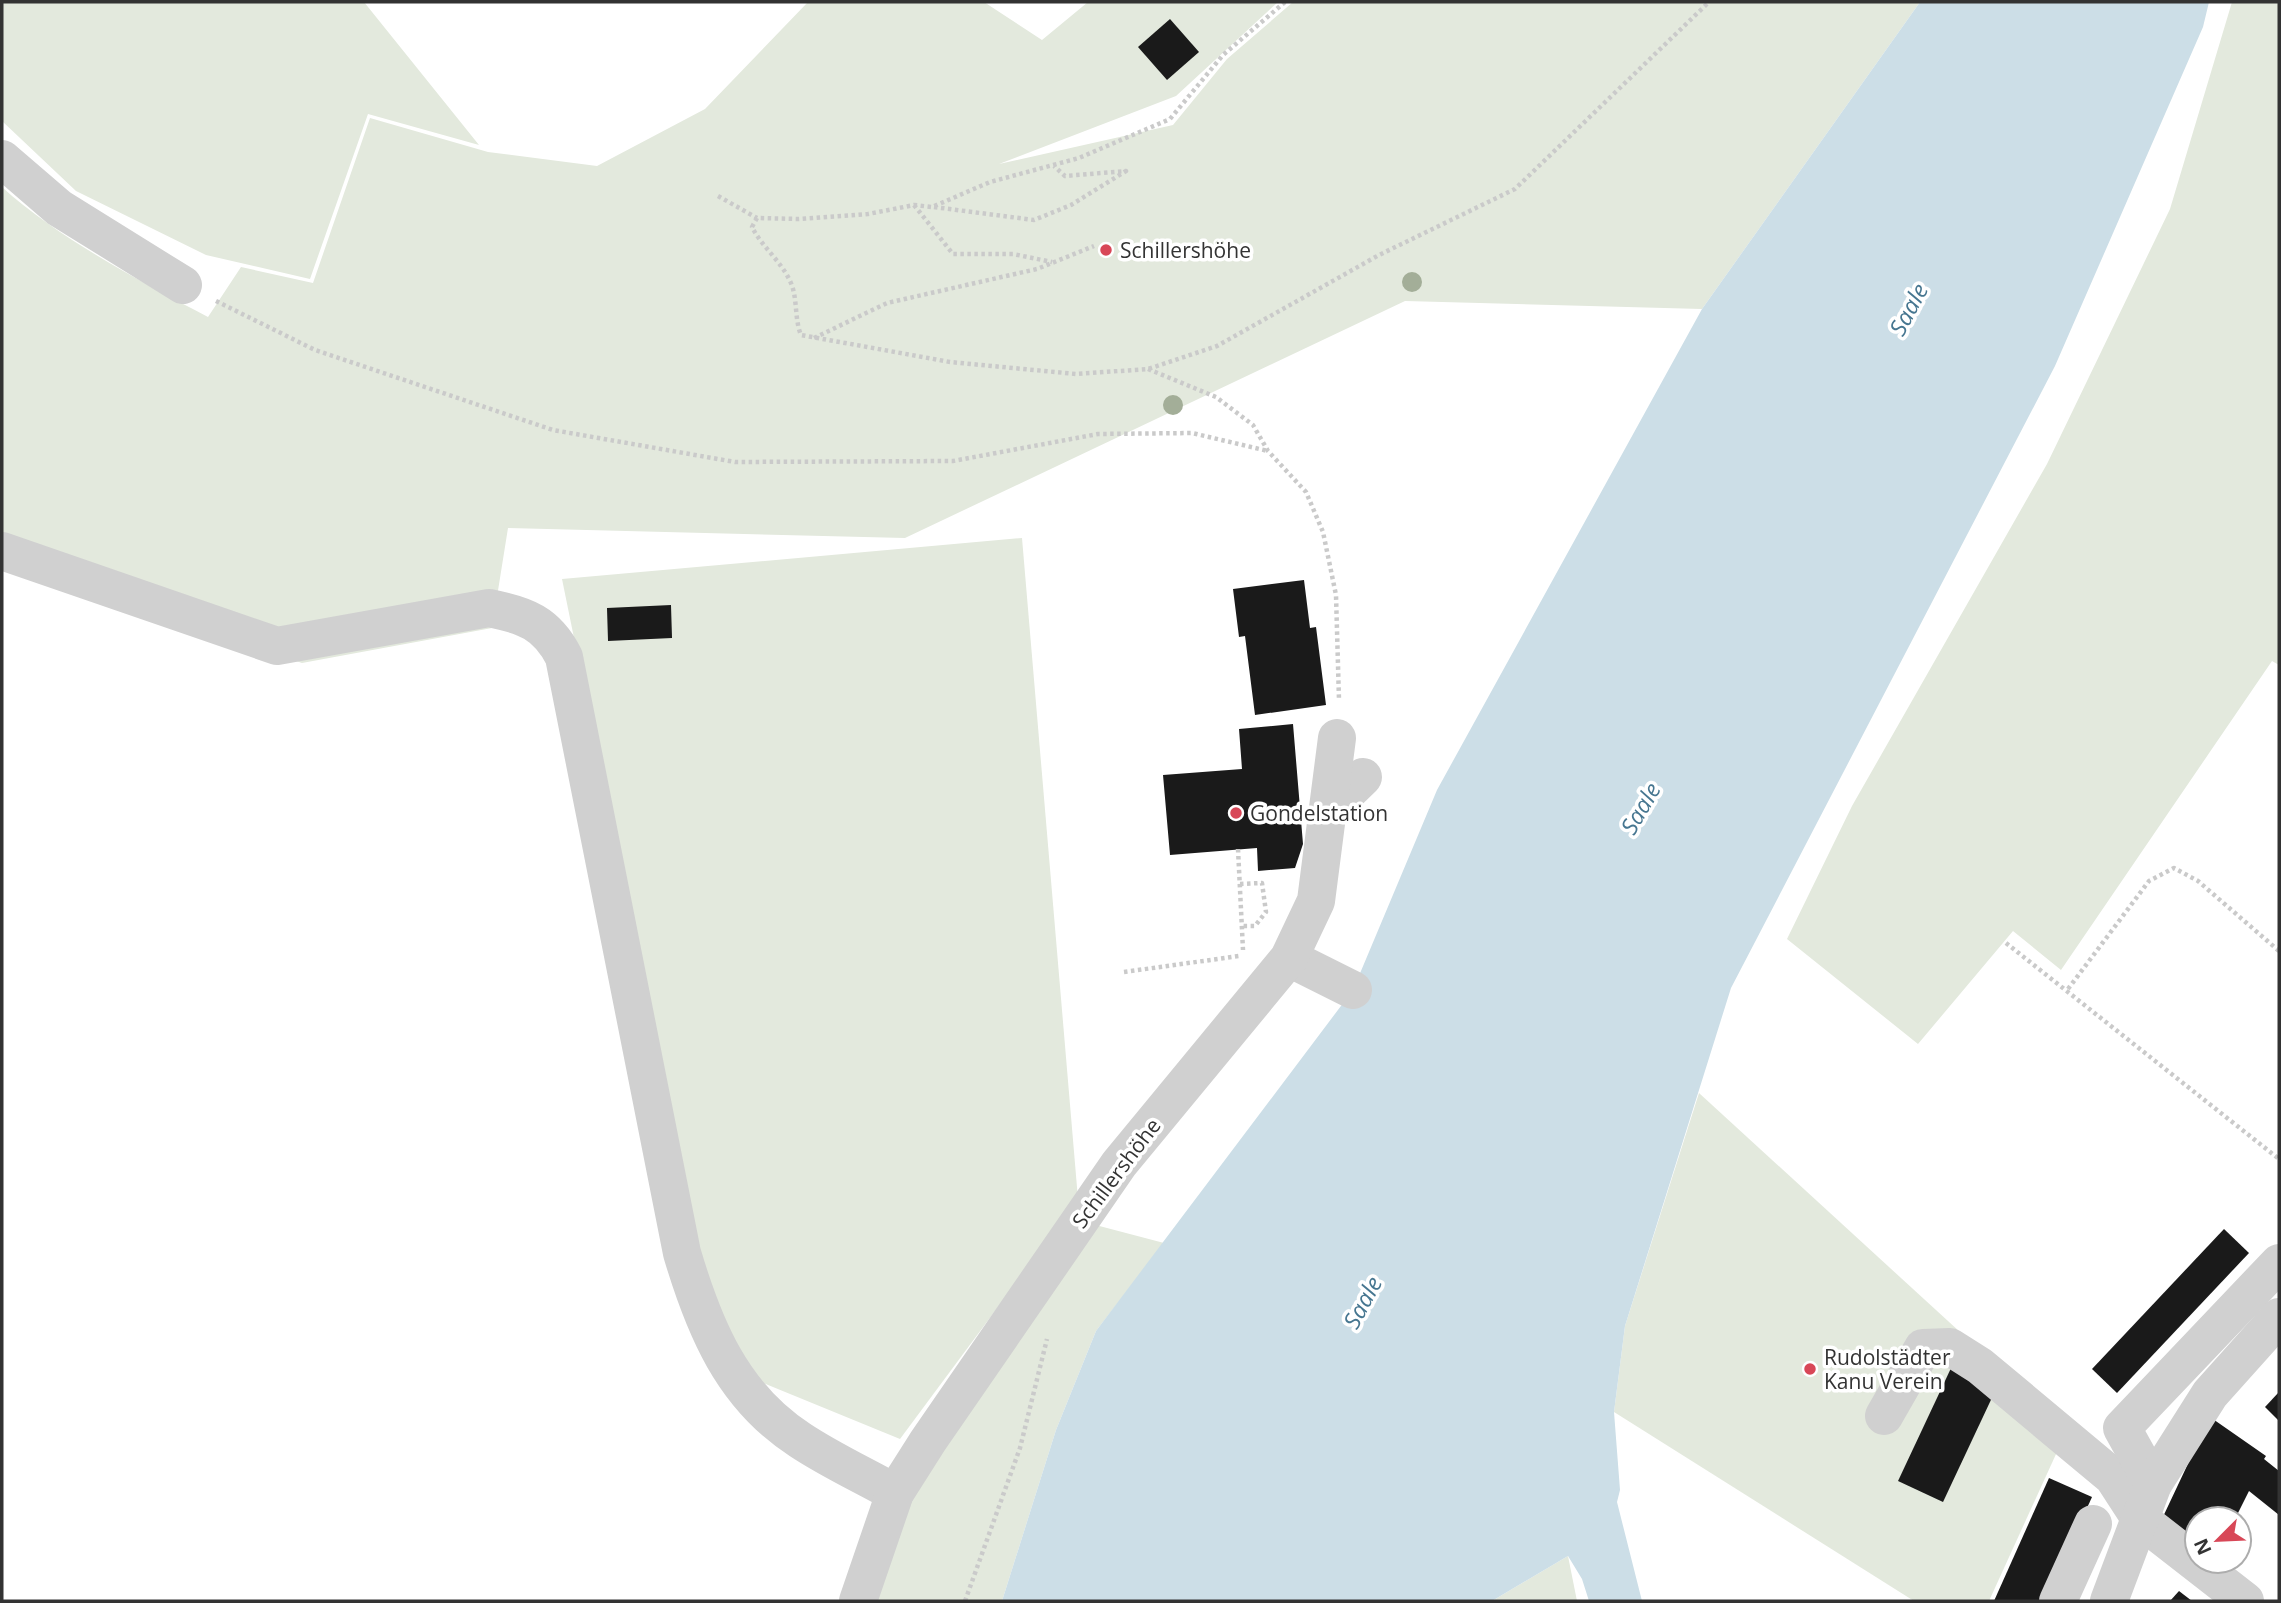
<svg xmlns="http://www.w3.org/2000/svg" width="2281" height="1603" viewBox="0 0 2281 1603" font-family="'Open Sans',sans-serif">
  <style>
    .green { fill: #e3e9dd }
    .water { fill: #ccdee7 }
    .building { fill: #1a1a1a }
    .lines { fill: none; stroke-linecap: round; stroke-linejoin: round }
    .path { stroke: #cacaca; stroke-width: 4.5; stroke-dasharray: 3.5 3.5; stroke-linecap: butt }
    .minor { stroke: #d0d0d0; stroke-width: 38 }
    .tree { fill: #a3ae98 }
    .poi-dot { fill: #d84757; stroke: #fff; stroke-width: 2.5 }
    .labels { text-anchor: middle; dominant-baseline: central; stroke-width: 7; stroke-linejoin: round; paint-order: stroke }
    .poi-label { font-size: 21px; fill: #333; stroke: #fff; text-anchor: start }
    .street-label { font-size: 21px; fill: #333; stroke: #fff }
    .water-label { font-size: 23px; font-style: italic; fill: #467690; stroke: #fff }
  </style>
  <rect width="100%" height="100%" fill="#fff"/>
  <g class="green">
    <polygon points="2,2 364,2 479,145 368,114 310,279 206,255 76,191 2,121"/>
    <path d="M808 2H984L1042 40 1088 2H1278L1176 96 999 164 1173 125 1227 59 1293 2H1920L1702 309 1405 301 905 538 508 528 492 628 302 663 2 562V187C55 236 143 283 208 317L241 267 313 283 370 118 488 152 597 166 705 109Z"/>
    <polygon points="2232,2 2279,2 2279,665 2272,661 2061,970 2013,931 1918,1044 1787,939 1852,806 2047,464 2170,209"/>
    <polygon points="1022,538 1078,1199 900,1439 756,1380 719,1318 695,1232 562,579"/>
    <polygon points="1699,1093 2067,1430 1989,1601 1914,1601 1614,1412 1625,1326"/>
    <polygon points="1088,1223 1164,1243 1096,1331 1056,1430 1002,1601 865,1601 899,1504"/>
    <polygon points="1568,1556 1577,1601 1492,1601"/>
  </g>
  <polygon class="water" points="1920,2 2209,2 2203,27 2055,366 1731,988 1625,1326 1614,1412 1620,1490 1617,1502 1642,1601 1589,1601 1582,1579 1568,1556 1492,1601 1002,1601 1056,1430 1096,1331 1353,990 1437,790 1702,309"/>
  <g class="building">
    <polygon points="1170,19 1199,52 1167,80 1138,47"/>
    <polygon points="1304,580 1310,628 1316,627 1326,705 1255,715 1245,636 1239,637 1233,589"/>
    <polygon points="671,605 672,638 608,641 607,608"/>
    <polygon points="1293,724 1303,844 1295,868 1258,871 1257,848 1170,855 1163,775 1242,769 1239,729"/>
    <polygon points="2224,1229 2249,1253 2117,1393 2092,1369"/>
    <polygon points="1952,1366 1997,1387 1943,1502 1898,1481"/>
    <polygon points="2279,1392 2279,1421 2265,1407"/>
    <polygon points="2210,1417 2266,1456 2264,1459 2279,1471 2279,1515 2249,1491 2235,1519 2197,1519 2197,1550 2161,1521"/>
    <polygon points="2049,1478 2092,1497 2045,1601 1994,1601"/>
    <polygon points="2179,1591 2192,1601 2170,1601"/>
  </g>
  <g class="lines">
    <g class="path">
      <path d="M1285 2 1223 55 1170 119 1079 158 990 182 932 207 914 205 868 214 799 219 757 218 752 227C762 247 781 261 790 281 798 297 794 318 801 335L950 362 1076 374 1148 369 1217 346 1379 255 1515 189 1709 2"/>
      <polyline points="718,196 757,218"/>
      <polyline points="914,205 953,254 1013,254 1052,262"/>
      <polyline points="934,207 1034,220 1071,205 1126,171 1065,176 1054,166"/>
      <polyline points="216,301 315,350 553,430 735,462 953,461 1098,434 1192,433 1268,451"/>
      <polyline points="814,338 887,303 1037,269 1094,246"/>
      <polyline points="1148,369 1216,397 1253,425 1268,451 1306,492 1323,532 1336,595 1339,700"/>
      <polyline points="1238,849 1243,950"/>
      <polyline points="1240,884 1262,883 1266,912 1255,926 1243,926"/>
      <polyline points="2006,943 2279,1159"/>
      <polyline points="1124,972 1239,956"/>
      <polyline points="2068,989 2149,881 2174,868 2198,881 2279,951"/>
      <polyline points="965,1601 1020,1448 1047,1339"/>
    </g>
    <g class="minor">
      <polyline points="2,159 59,208 183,285"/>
      <path d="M2 551 277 646 489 608C525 615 547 623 564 657L682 1253C704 1327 732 1396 800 1440 830 1460 863 1475 895 1493"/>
      <polyline points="1330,809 1363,777"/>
      <polyline points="1289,958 1353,990"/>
      <polyline points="1884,1416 1923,1348 1950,1347 1980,1366 2113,1477 2141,1520 2245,1601"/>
      <polyline points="2153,1484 2122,1428 2279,1263"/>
      <polyline points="858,1601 895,1493 928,1441 1119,1164 1289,958 1316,901 1337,738"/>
      <polyline points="2058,1601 2093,1524"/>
      <polyline points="2109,1601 2153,1484 2210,1394 2279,1317"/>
    </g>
  </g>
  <g class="tree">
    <circle cx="1412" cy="282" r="10"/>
    <circle cx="1173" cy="405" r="10"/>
  </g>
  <g class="poi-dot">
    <circle cx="1106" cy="250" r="7"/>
    <circle cx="1236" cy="813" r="7"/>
    <circle cx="1810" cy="1369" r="7"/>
  </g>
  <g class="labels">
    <g class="poi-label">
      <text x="1120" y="250">Schillershöhe</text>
      <text x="1250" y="813">Gondelstation</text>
      <text x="1824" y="1357">Rudolstädter<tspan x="1824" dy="24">Kanu Verein</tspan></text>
    </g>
    <g class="street-label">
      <text transform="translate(1116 1173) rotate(-53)">Schillershöhe</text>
    </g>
    <g class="water-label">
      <text transform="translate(1908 309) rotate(-62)">Saale</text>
      <text transform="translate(1640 808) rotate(-60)">Saale</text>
      <text transform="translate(1362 1302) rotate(-62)">Saale</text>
    </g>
  </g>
  <rect width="2281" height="1603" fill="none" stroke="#333333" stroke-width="7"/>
  <g transform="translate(2218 1540) rotate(246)"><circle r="33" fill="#ffffff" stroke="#adadad" stroke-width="2"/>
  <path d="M0-5L12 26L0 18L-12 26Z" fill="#d84757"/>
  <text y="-10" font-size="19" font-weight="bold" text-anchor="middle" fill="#333333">N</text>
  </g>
</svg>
